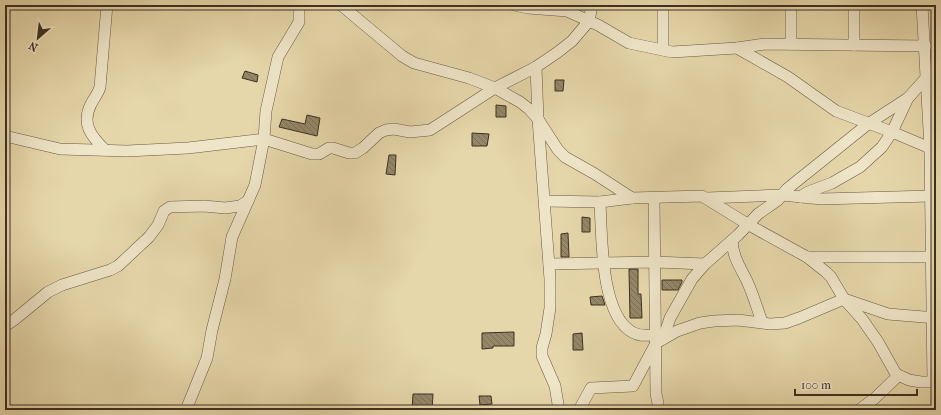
<svg xmlns="http://www.w3.org/2000/svg" width="941" height="415" viewBox="0 0 941 415" font-family="'IM FELL French Canon',serif">
  <style>
    .building { fill: url(#building-back-hatch); stroke: #3d3023 }
    .lines { fill: none; stroke-linecap: round; stroke-linejoin: round }
    .minor-casing { stroke: #675a45; stroke-width: 12 }
    .minor { stroke: #efe5c8; stroke-width: 11 }
  </style>
  <defs>
    <pattern id="building-back-hatch" width="6" height="6" patternUnits="userSpaceOnUse"><rect width="6" height="6" fill="#958769"/><path d="M-1 5l2 2M0 0l6 6M5-1l2 2" fill="none" stroke="#7b6f56"/></pattern>
  </defs>
  <rect width="100%" height="100%" fill="#e6d7aa"/>
  <filter id="stains"><feTurbulence type="fractalNoise" baseFrequency=".005" numOctaves="4"/><feColorMatrix values="0 0 0 0 .2 0 0 0 0 .09 0 0 0 0 .02 0 0 0 .5 -.17"/></filter>
  <radialGradient id="worn" r=".72"><stop offset=".6" stop-color="#630" stop-opacity="0"/><stop offset="1" stop-color="#630" stop-opacity=".3"/></radialGradient>
  <g class="building">
    <polygon points="245,71 258,75 257,82 242,78"/>
    <polygon points="555,80 564,80 563,91 555,91"/>
    <polygon points="496,105 506,106 506,117 496,117"/>
    <polygon points="307,115 320,118 317,136 279,127 282,119 305,124"/>
    <polygon points="472,133 489,134 487,146 472,146"/>
    <polygon points="389,155 396,155 395,175 386,174"/>
    <polygon points="582,217 590,218 590,232 582,232"/>
    <polygon points="568,233 569,257 561,257 561,234"/>
    <polygon points="629,269 638,269 638,294 641,294 642,318 630,318"/>
    <polygon points="662,280 682,280 682,282 678,290 662,290"/>
    <polygon points="602,296 605,305 591,305 590,297"/>
    <polygon points="514,332 514,346 493,346 493,348 482,349 482,333"/>
    <polygon points="582,333 583,350 573,350 573,334"/>
    <polygon points="413,394 433,394 432,410 412,410"/>
    <polygon points="479,396 491,396 492,404 480,405"/>
  </g>
  <g class="lines">
    <g class="minor-casing">
      <g id="minor">
        <polyline points="341,5 402,56 414,63 469,78 495,88 520,102 529,109 538,119 558,150 565,157 595,174 632,198 702,196 749,225 807,257 826,272 831,277 844,299 862,319 878,342 896,374 909,380 921,382 936,382"/>
        <polyline points="514,5 528,8 567,11 598,25 629,43 672,52 737,48 765,44 926,46"/>
        <polyline points="791,5 791,44"/>
        <polyline points="922,5 930,148 933,382"/>
        <polyline points="854,45 854,5"/>
        <polyline points="737,48 788,77 836,111 892,132 908,98 927,77"/>
        <polyline points="663,50 663,5"/>
        <polyline points="536,67 538,119 550,279 550,308 546,334 542,348 542,356 555,386 559,410"/>
        <polyline points="5,136 60,149 127,151 188,148 264,139 266,111 278,57 299,22 299,5"/>
        <path d="M105 150C91 136 81 124 91 104 94 98 98 94 100 87L107 5"/>
        <polyline points="800,197 808,192 832,183 860,167 882,147 892,132 930,148"/>
        <polyline points="654,198 656,394 658,403 657,410"/>
        <polyline points="707,198 782,195 821,199 931,196"/>
        <polyline points="545,201 600,202 632,198"/>
        <path d="M600 202C602 235 600 314 632 332 640 337 648 335 656 335"/>
        <path d="M732 241C733 257 740 267 747 281 753 294 757 308 762 322"/>
        <polyline points="807,257 936,257"/>
        <polyline points="549,264 655,262 705,264"/>
        <polyline points="5,326 14,320 48,292 62,285 110,270 118,266 149,237 158,225 164,211 170,207 204,206 225,208 240,206 248,201 255,185 264,139 312,154 319,154 329,148 333,148 349,153 355,153 363,148 379,133 386,130 394,129 410,132 430,130 495,88 536,67 558,52 572,41 589,21 592,5"/>
        <polyline points="663,339 670,318 692,279 705,264 738,235 758,214 778,200 787,189 868,124 908,98"/>
        <polyline points="186,410 207,358 212,330 225,279 232,237 248,201"/>
        <polyline points="579,410 591,388 633,386 656,343 677,331 700,323 714,321 738,320 770,324 785,323 799,318 844,299 888,314 936,318"/>
        <polyline points="859,410 875,398 898,376"/>
      </g>
    </g>
    <use href="#minor" class="minor"/>
  </g>
  <rect width="941" height="415" fill="none" stroke="#e6d7aa" stroke-width="20"/>
  <rect x="6" y="6" width="929" height="403" fill="none" stroke="#3d3023" stroke-width="2"/>
  <rect x="10" y="10" width="921" height="395" fill="none" stroke="#3d3023"/>
  <g transform="translate(38 38) rotate(208)" stroke="#efe5c8" stroke-width="3" paint-order="stroke">
  <path d="M0-3L7 15L0 10L-7 15Z" fill="#3d3023"/>
  <text y="-6" font-size="11" font-weight="bold" text-anchor="middle" fill="#3d3023">N</text>
  </g>
  <path d="M795 389v6h122v-6" fill="none" stroke="#3d3023" stroke-width="2"/>
  <text x="801" y="389" font-size="12" fill="#3d3023" stroke="#efe5c8" stroke-width="3" paint-order="stroke">100 m</text>
  <rect width="100%" height="100%" filter="url(#stains)"/>
  <rect width="100%" height="100%" fill="url(#worn)"/>
</svg>
